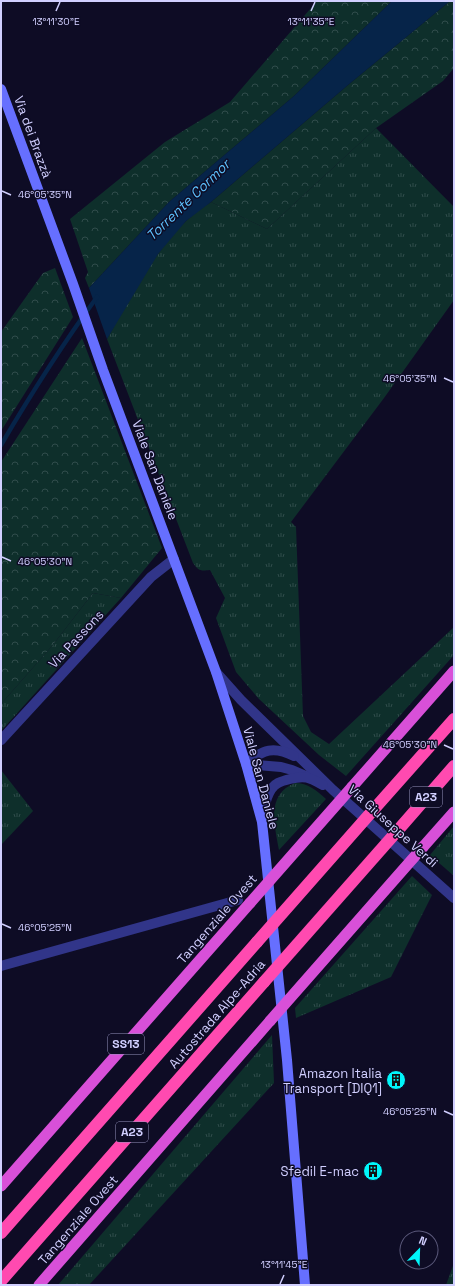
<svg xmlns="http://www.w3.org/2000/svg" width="455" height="1286" viewBox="0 0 455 1286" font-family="'Space Grotesk',sans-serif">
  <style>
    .grass { fill: url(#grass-tufts) }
    .forest { fill: url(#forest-crowns) }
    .water { fill: #062449 }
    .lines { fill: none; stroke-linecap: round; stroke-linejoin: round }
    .stream { stroke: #062449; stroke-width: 4.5 }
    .minor { stroke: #313589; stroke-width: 10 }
    .secondary { stroke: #666fff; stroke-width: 10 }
    .trunk { stroke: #d850d8; stroke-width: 11 }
    .motorway { stroke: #ff4ab0; stroke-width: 12 }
    .trunk-bridge { stroke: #d850d8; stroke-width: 11 }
    .motorway-bridge { stroke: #ff4ab0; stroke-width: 12 }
    .ticks { fill: none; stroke: #d1cfff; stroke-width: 1.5 }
    .labels { text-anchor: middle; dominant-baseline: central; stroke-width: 3; stroke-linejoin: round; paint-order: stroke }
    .shield { fill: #0e0c25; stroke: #9694be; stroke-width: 1 }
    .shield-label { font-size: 12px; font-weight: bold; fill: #d1cfff }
    .street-label { font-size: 13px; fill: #d1cfff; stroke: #0e0c25 }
    .poi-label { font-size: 13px; fill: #d1cfff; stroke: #0e0c25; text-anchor: end }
    .water-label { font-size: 14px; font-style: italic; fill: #5dc2ff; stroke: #0e0c25 }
    .ticks-label { font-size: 10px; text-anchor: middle; fill: #d1cfff; stroke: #0e0c25; stroke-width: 3; stroke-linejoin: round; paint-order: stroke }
  </style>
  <defs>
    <pattern id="grass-tufts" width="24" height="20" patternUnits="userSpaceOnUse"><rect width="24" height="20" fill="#0e2f2b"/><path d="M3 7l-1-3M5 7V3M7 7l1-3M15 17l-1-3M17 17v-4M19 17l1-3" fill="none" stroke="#304c4b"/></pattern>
    <pattern id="forest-crowns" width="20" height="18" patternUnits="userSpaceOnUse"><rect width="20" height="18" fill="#0e2f2b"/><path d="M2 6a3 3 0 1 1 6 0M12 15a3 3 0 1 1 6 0" fill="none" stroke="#304c4b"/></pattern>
  </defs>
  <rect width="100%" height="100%" fill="#0e0c25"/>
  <g class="grass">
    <path d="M376 128 454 207V300L384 398 291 522 296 527 303 716 311 732 329 744 454 627V655L346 776 319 755 259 699 236 672 216 618 225 598 210 570C200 571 199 571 193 563L107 339C130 298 152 254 186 221 193 214 202 208 211 202L267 229Z"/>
    <polygon points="93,593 121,598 1,731 1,704 52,646"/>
    <polygon points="1,770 33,811 1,845"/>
    <path d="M295 783C308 783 316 790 326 799L279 850C275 826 265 795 295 783Z"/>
    <polygon points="454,826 454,876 430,855"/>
    <polygon points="412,876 432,895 391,977 296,1018 295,1008"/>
    <polygon points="272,1035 274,1083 89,1285 58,1285"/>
    <polygon points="454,1263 454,1285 446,1285"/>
  </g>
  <g class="forest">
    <polygon points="317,1 392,1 294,96 169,202 89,288 85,278 88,272 70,219 165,142 230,102"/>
    <polygon points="450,1 454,1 454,68 443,81 376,128 267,229 211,202 348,85"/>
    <polygon points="55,268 73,317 1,431 1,332 43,273"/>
    <polygon points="82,338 162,548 121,598 93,593 52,646 1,704 1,462"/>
  </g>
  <polygon class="water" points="392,1 450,1 348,85 211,202 186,221 158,254 107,339 89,288 169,202 294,96"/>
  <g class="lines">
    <path class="stream" d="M1 445C31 394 62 345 97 297"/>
    <g class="minor">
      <polyline points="216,672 241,700 333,790 454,898"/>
      <polyline points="1,740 151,577 174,559"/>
      <polyline points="246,764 281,767 292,770 306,776"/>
      <path d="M246 764C263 749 274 746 294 756"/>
      <path d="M262 822C264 810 266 789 278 783 282 781 286 780 290 779 306 775 310 778 323 785"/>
      <polyline points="1,966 238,900"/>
    </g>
    <polyline class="secondary" points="1,89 73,284 103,370 216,672 246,764 262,822 287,1060 305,1285"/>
    <g class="trunk">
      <polyline points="352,787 454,671"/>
      <polyline points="423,847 454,812"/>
      <polyline points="1,1186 250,903"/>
      <polyline points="39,1285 270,1021"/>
    </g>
    <g class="motorway">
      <polyline points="375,808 454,719"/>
      <polyline points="399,829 454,766"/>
      <polyline points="1,1233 257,942"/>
      <polyline points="1,1281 264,982"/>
    </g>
    <g class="trunk-bridge">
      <polyline points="250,903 352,787"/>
      <polyline points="270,1021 423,847"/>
    </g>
    <g class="motorway-bridge">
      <polyline points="257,942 375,808"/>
      <polyline points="264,982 399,829"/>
    </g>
  </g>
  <path class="ticks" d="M56 11 60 2M311 11 315 2M2 191 11 195M444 378 453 382M2 557 11 561M444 745 453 749M2 924 11 928M444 1111 453 1115M280 1284 284 1275"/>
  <defs>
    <g id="building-disc" transform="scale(1)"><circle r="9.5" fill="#00f6fa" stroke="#0e0c25"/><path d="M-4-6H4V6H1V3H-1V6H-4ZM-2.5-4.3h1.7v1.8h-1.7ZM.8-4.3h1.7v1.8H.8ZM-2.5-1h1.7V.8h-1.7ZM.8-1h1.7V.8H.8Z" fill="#111"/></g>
  </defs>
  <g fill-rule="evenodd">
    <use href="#building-disc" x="396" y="1080"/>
    <use href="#building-disc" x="373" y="1171"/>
  </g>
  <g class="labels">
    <g class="shield">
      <rect x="410" y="787" width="32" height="20" rx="3"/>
      <rect x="108" y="1034" width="36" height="20" rx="3"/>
      <rect x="116" y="1122" width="32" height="20" rx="3"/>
    </g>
    <g class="shield-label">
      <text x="426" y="797">A23</text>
      <text x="126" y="1044">SS13</text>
      <text x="132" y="1132">A23</text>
    </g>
    <g class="street-label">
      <text transform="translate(33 137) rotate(70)">Via dei Brazzà</text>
      <text transform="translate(155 470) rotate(69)">Viale San Daniele</text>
      <text transform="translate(76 639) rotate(-47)">Via Passons</text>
      <text transform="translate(261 778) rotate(75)">Viale San Daniele</text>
      <text transform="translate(393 826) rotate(42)">Via Giuseppe Verdi</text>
      <text transform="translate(217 919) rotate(-49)">Tangenziale Ovest</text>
      <text transform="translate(217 1014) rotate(-49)">Autostrada Alpe-Adria</text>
      <text transform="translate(78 1220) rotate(-49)">Tangenziale Ovest</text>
    </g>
    <g class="poi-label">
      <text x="382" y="1073">Amazon Italia<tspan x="382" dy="15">Transport [DIQ1]</tspan></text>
      <text x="359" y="1171">Sfedil E-mac</text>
    </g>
    <g class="water-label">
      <text transform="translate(188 200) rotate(-44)">Torrente Cormor</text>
    </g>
  </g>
  <g class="ticks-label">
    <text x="56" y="25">13°11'30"E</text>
    <text x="311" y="25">13°11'35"E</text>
    <text x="45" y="198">46°05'35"N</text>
    <text x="410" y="382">46°05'35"N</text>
    <text x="45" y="565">46°05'30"N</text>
    <text x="410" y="748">46°05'30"N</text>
    <text x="45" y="931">46°05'25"N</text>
    <text x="410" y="1115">46°05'25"N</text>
    <text x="284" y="1268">13°11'45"E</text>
  </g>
  <rect width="455" height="1286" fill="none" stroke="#d1cfff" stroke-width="4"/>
  <g transform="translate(419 1250) rotate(23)"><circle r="19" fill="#0e0c25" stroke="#5c5a7c"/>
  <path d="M0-3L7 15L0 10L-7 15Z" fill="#00f6fa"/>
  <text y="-6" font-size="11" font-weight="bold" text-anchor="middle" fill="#d1cfff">N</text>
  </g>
</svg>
